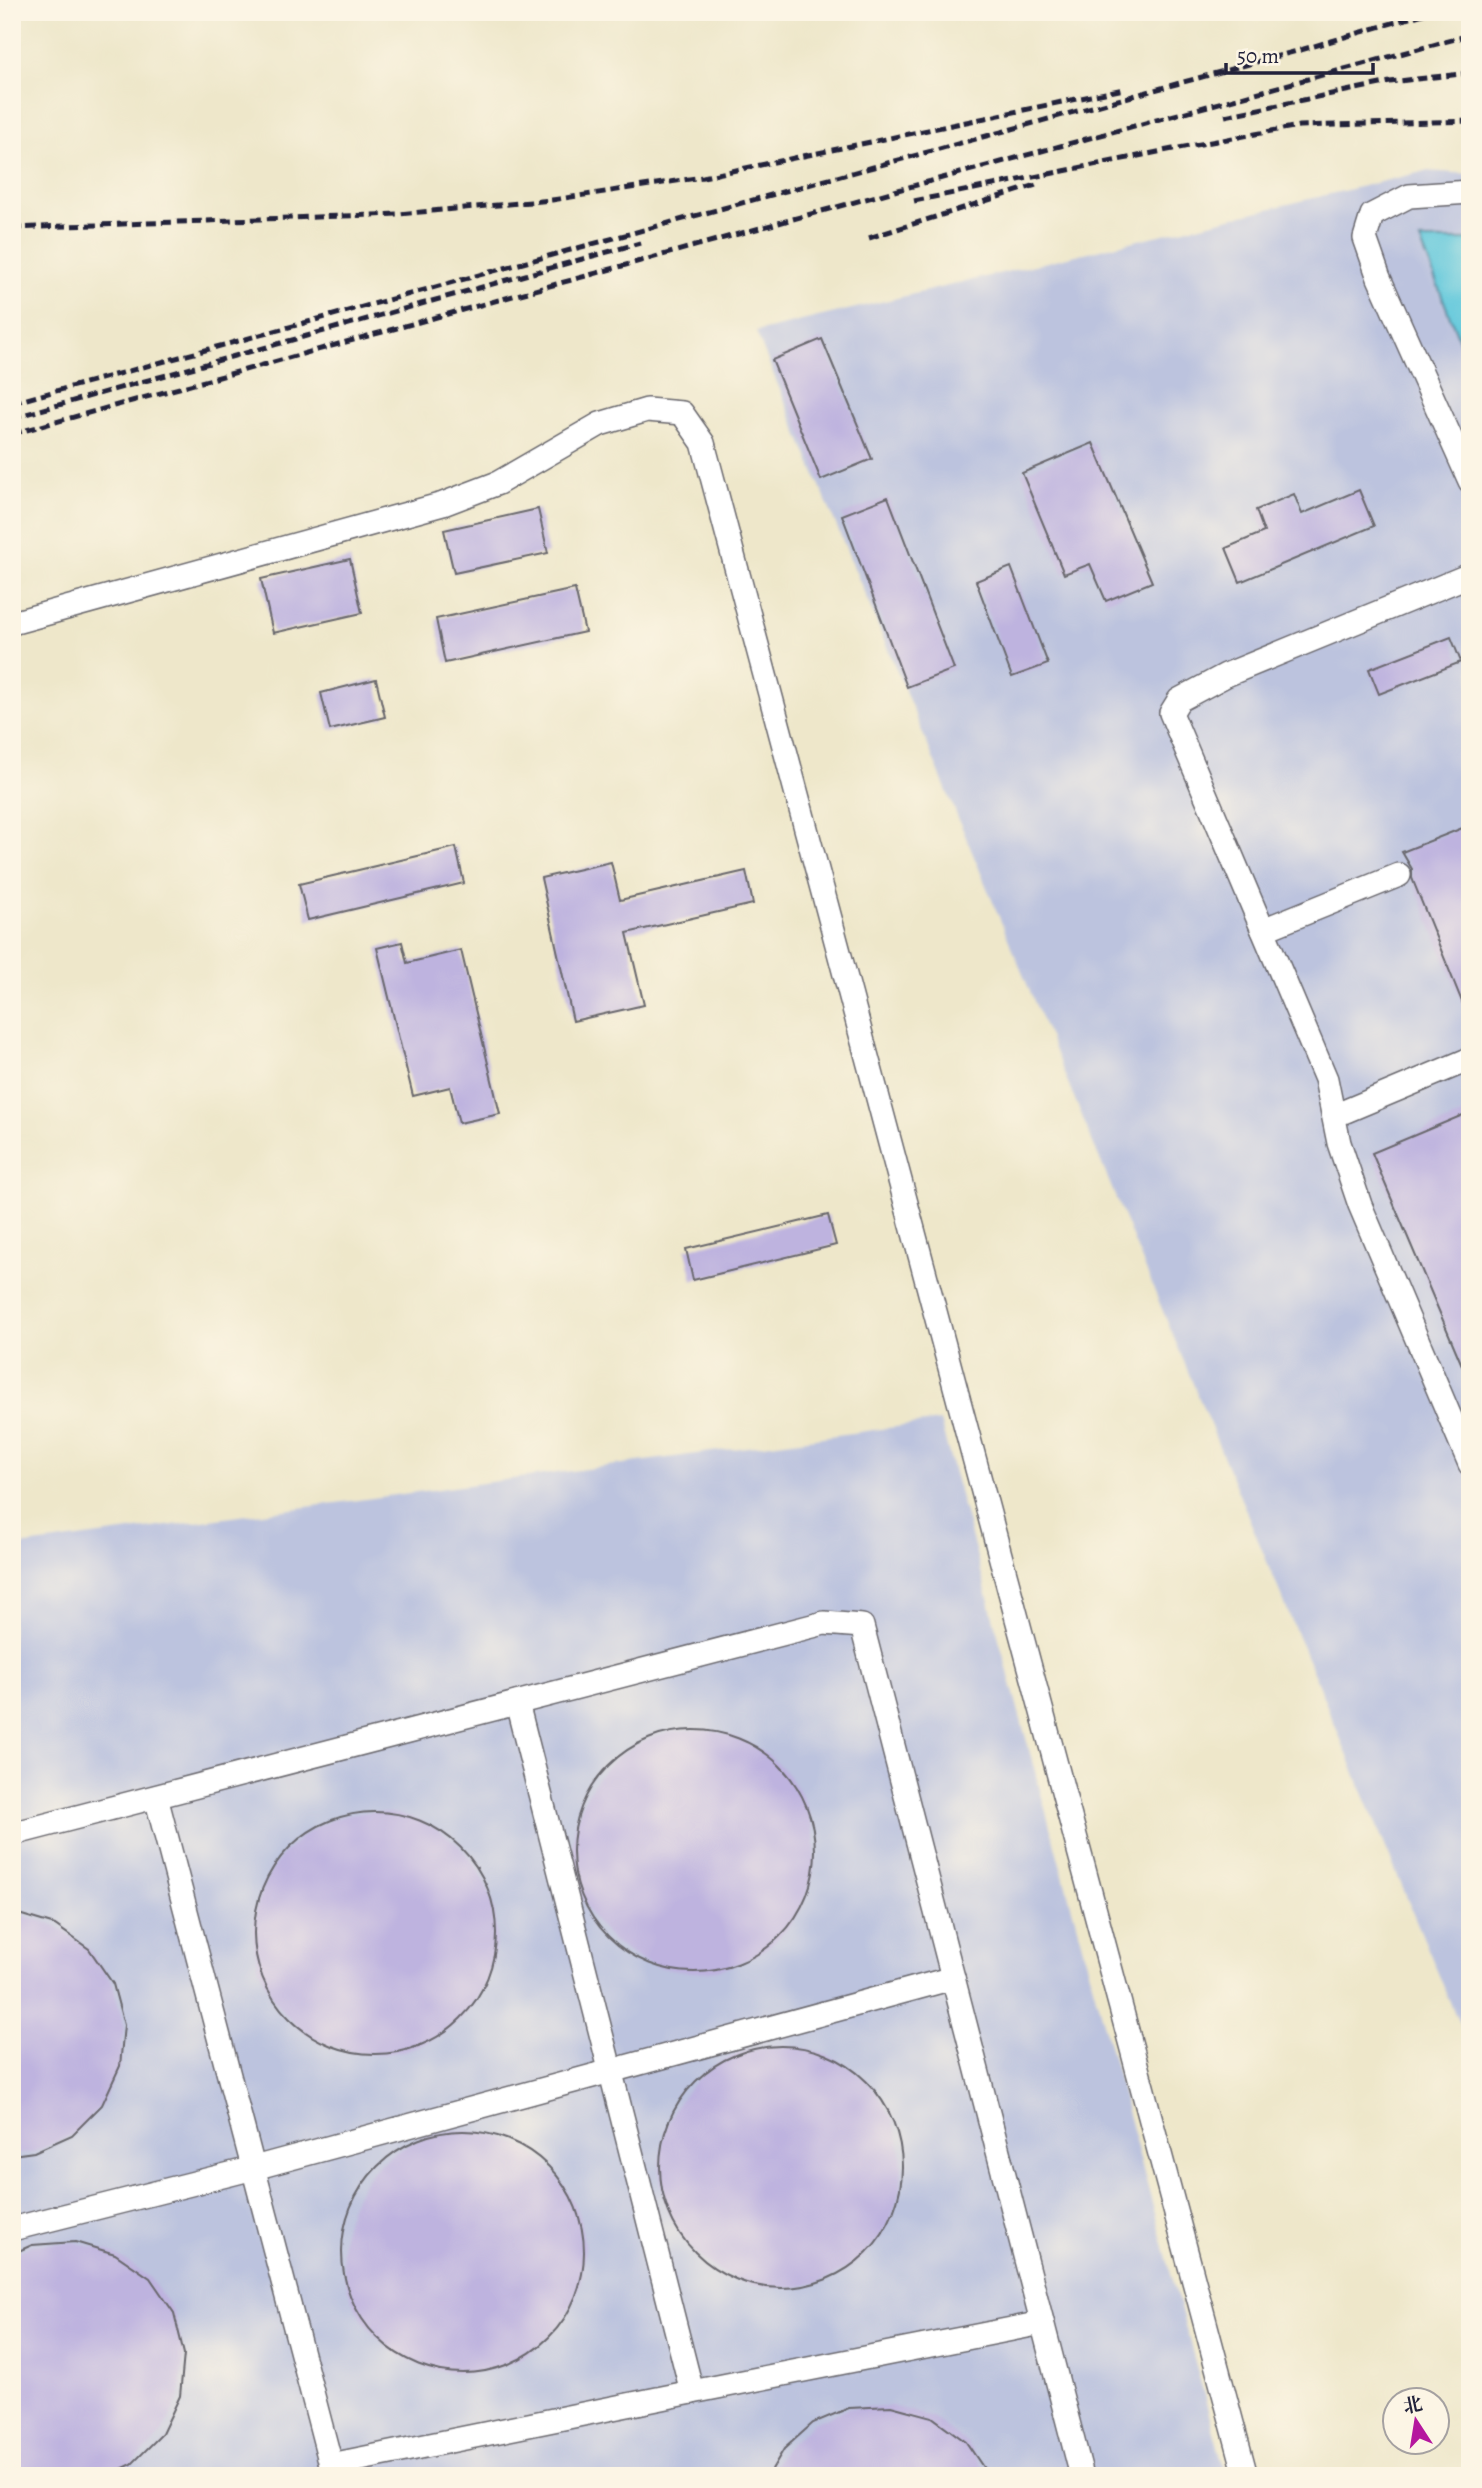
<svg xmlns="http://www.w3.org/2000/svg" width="1482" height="2488" viewBox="0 0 1482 2488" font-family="Alegreya,'Noto Serif SC',serif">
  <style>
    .industrial { fill: #bcc3de }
    .water { fill: #60c8dc; stroke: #41758c; stroke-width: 2 }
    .building { fill: #beb3df }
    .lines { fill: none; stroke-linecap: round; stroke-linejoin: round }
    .minor-casing { stroke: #69676d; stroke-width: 26 }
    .minor { stroke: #fff; stroke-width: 23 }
    .rail { stroke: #22223b; stroke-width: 5; stroke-dasharray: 10 5; stroke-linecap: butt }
  </style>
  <rect width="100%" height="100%" fill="#fcf5e5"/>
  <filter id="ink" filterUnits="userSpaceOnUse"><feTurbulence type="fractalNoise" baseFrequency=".0143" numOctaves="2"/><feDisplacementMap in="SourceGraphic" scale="14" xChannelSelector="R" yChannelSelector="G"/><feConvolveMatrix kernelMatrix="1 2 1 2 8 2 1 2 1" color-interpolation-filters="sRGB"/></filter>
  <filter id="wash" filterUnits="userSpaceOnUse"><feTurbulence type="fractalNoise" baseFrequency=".00686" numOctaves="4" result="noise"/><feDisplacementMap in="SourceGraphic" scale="28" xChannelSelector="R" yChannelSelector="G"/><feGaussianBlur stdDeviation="1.57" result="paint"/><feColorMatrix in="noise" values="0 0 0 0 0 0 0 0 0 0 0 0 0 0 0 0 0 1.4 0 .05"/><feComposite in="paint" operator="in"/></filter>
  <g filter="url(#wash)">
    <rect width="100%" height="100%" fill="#eee7ca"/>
    <g class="industrial">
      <polygon points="1426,171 1470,174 1470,2050 756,332"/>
      <polygon points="940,1421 1226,2476 12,2476 12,1547"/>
    </g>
    <polygon class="water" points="1420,240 1470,240 1470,368"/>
    <g id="blocks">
      <g class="building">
        <polygon points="822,339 872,459 821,480 772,360"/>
        <polygon points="1093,443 1152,582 1106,601 1090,564 1064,574 1022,473"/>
        <polygon points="1359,490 1374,526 1240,582 1226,548 1264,532 1256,510 1294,494 1302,514"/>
        <polygon points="888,497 954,669 907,687 842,515"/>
        <polygon points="538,509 548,553 454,573 444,530"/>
        <polygon points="350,559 362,613 273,633 261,579"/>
        <polygon points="1011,567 1048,664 1012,677 976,581"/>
        <polygon points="575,589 585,632 445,663 436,619"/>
        <polygon points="1451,637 1461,662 1379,694 1369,669"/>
        <polygon points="376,679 385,717 330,730 321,693"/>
        <polygon points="1470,825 1470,1018 1469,1019 1412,878 1412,869 1402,852"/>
        <polygon points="456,847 464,883 308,920 299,884"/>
        <polygon points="611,862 620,900 746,871 753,904 627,933 644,1005 573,1021 541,878"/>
        <polygon points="402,942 407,963 461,950 500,1114 459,1123 450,1087 413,1096 377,948"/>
        <polygon points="1470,1112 1470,1384 1372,1153"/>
        <polygon points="828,1215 836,1245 693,1280 686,1249"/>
        <circle cx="694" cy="1851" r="121"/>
        <circle cx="375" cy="1933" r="121"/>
        <polygon points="12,1912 55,1925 89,1949 113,1984 124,2025 120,2066 102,2105 72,2135 34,2152 12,2155"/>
        <circle cx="781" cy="2167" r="121"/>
        <circle cx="463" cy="2252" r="121"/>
        <polygon points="75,2242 115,2254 150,2278 174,2313 184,2354 180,2396 162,2434 132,2464 107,2476 12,2476 12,2254 32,2245"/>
        <polygon points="891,2406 932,2417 966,2442 989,2476 768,2476 784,2449 813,2423 849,2408"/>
      </g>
    </g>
  </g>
  <g filter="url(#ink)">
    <use href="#blocks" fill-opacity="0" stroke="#69676d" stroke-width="2"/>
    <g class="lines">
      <g class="minor-casing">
        <g id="minor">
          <polyline points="1470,192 1409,196 1372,215 1365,238 1379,278 1470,481"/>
          <polyline points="1470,575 1226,675 1179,700 1171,713 1326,1079 1339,1143 1360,1205 1470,1464"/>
          <polyline points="12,623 443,504 498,483 600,424 647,410 682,413 703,443 1246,2476"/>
          <polyline points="1263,930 1399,875"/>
          <polyline points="1334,1116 1470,1059"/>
          <polyline points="517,1703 692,2392 1042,2323"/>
          <polyline points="156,1797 334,2476"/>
          <polyline points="12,1834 824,1623 862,1626 1082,2476"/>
          <polyline points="12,2229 254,2168 953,1978"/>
          <polyline points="331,2465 692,2392"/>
        </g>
      </g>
      <use href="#minor" class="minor"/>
      <g class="rail">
        <polyline points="1225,116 1390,82 1470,73"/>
        <polyline points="914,201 1173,149 1299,126 1470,121"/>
        <polyline points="12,228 399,214 552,200 703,177 1124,89"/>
        <polyline points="869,238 1039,184"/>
        <polyline points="12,403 1304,49 1430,12"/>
        <polyline points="12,418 640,243"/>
        <polyline points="12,434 920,184 1470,35"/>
      </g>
    </g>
  </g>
  <rect width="1482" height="2488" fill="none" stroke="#fcf5e5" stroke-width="42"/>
  <g transform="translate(1416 2421) rotate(348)"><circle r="33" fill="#fcf5e5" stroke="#a5a1a1" stroke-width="2"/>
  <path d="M0-5L12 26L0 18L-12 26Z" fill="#b5179e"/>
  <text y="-10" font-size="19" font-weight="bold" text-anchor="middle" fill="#22223b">北</text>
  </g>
  <path d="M1226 63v10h147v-10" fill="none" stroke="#22223b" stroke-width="3.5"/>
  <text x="1237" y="63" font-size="21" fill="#22223b" stroke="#fcf5e5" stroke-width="5" paint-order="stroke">50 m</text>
</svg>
